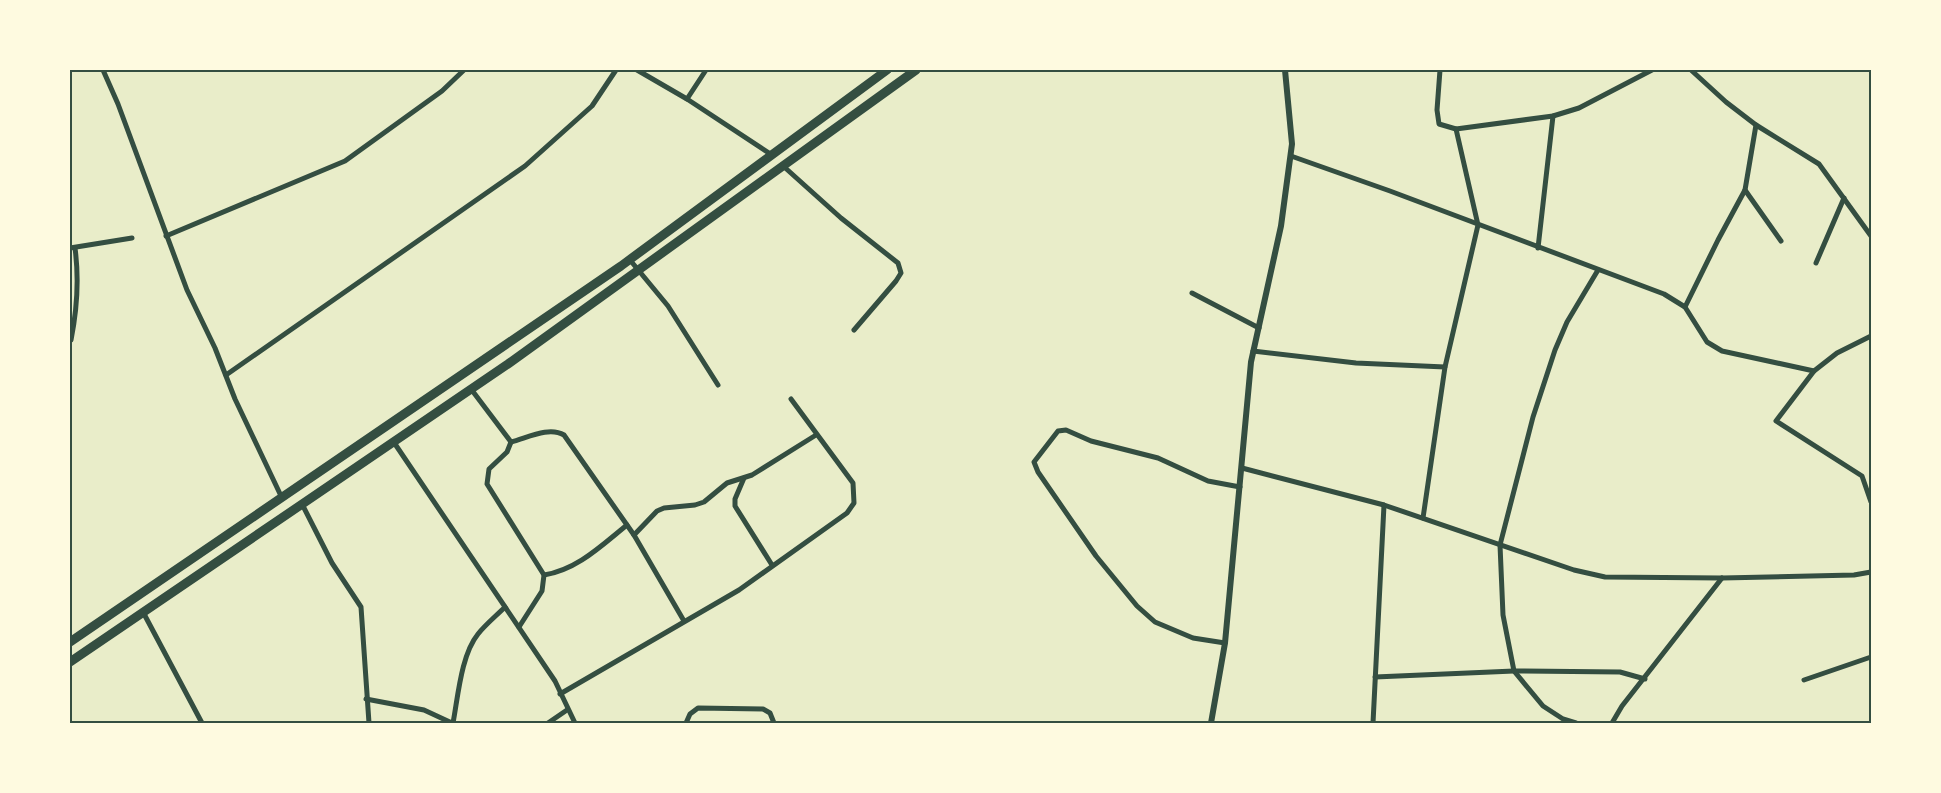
<svg xmlns="http://www.w3.org/2000/svg" width="1941" height="793" viewBox="0 0 1941 793" font-family="Commissioner,sans-serif">
  <style>
    .lines { fill: none; stroke-linecap: round; stroke-linejoin: round }
    .minor { stroke: #344e41; stroke-width: 5 }
    .tertiary { stroke: #344e41; stroke-width: 6 }
    .trunk { stroke: #344e41; stroke-width: 9 }
    .neatline { fill: none; stroke: #344e41; stroke-width: 2 }
  </style>
  <rect width="100%" height="100%" fill="#e9edc9"/>
  <g class="lines">
    <g class="minor">
      <polyline points="103,70 118,104 187,290 215,348 235,399 282,498"/>
      <polyline points="637,70 687,99 772,155"/>
      <polyline points="1440,70 1437,110 1439,124 1456,129 1553,116 1579,108 1652,70"/>
      <polyline points="1691,70 1726,102 1756,125 1819,164 1871,236"/>
      <polyline points="687,99 706,70"/>
      <polyline points="1291,156 1390,191 1664,294 1685,307 1707,342 1722,351 1814,371"/>
      <polyline points="782,165 841,218 898,263 901,273 896,281 854,330"/>
      <polyline points="1745,190 1781,241"/>
      <polyline points="166,236 345,161 442,91 464,70"/>
      <polyline points="70,248 132,238"/>
      <polyline points="1538,248 1553,116"/>
      <polyline points="630,260 668,306 718,385"/>
      <polyline points="1816,263 1844,198"/>
      <polyline points="1192,293 1259,328"/>
      <polyline points="1685,307 1718,240 1745,190 1756,125"/>
      <polyline points="1871,336 1837,353 1814,371 1776,421 1862,476 1871,502"/>
      <path d="M71 340C77 310 79 278 75 248"/>
      <polyline points="1253,351 1356,363 1445,367"/>
      <polyline points="226,375 525,166 592,106 616,70"/>
      <polyline points="471,389 511,442"/>
      <polyline points="393,441 555,681 575,723"/>
      <path d="M511 442C527 438 549 426 564 435L634 535 684 621"/>
      <polyline points="511,442 507,452 489,469 487,484 544,575 542,591 519,627"/>
      <polyline points="1242,468 1384,505 1574,570 1605,577 1722,578 1854,575 1871,572"/>
      <polyline points="744,478 735,499 735,506 772,565"/>
      <polyline points="302,504 332,563 361,607 369,723"/>
      <polyline points="1423,518 1445,367 1478,225 1456,129"/>
      <polyline points="634,535 657,511 664,508 695,505 704,502 727,483 752,475 816,435"/>
      <path d="M544 575C577 570 602 545 627 525"/>
      <polyline points="143,612 202,723"/>
      <polyline points="1225,643 1193,638 1155,622 1137,606 1096,556 1038,472 1034,462 1058,431 1066,430 1091,441 1158,458 1208,481 1240,487"/>
      <polyline points="1375,677 1514,671 1620,672 1645,679"/>
      <polyline points="1804,680 1871,657"/>
      <polyline points="560,694 739,590 847,513 854,503 853,483 791,399"/>
      <polyline points="366,699 424,710 452,723"/>
      <path d="M453 723C458 697 461 655 478 634 486 624 496 616 505 607"/>
      <polyline points="548,723 567,710"/>
      <polyline points="686,723 690,714 698,708 763,709 770,713 774,723"/>
      <polyline points="1373,723 1384,505"/>
      <polyline points="1576,723 1563,719 1543,706 1514,671 1503,615 1500,545 1533,417 1555,350 1567,322 1598,270"/>
      <polyline points="1612,723 1622,706 1722,578"/>
    </g>
    <polyline class="tertiary" points="1211,723 1225,643 1251,362 1281,226 1292,144 1285,70"/>
    <g class="trunk">
      <polyline points="70,642 621,266 887,70"/>
      <polyline points="70,662 508,364 916,70"/>
    </g>
  </g>
  <rect width="1941" height="793" fill="none" stroke="#fefae0" stroke-width="142"/>
  <rect x="71" y="71" width="1799" height="651" class="neatline"/>
</svg>
